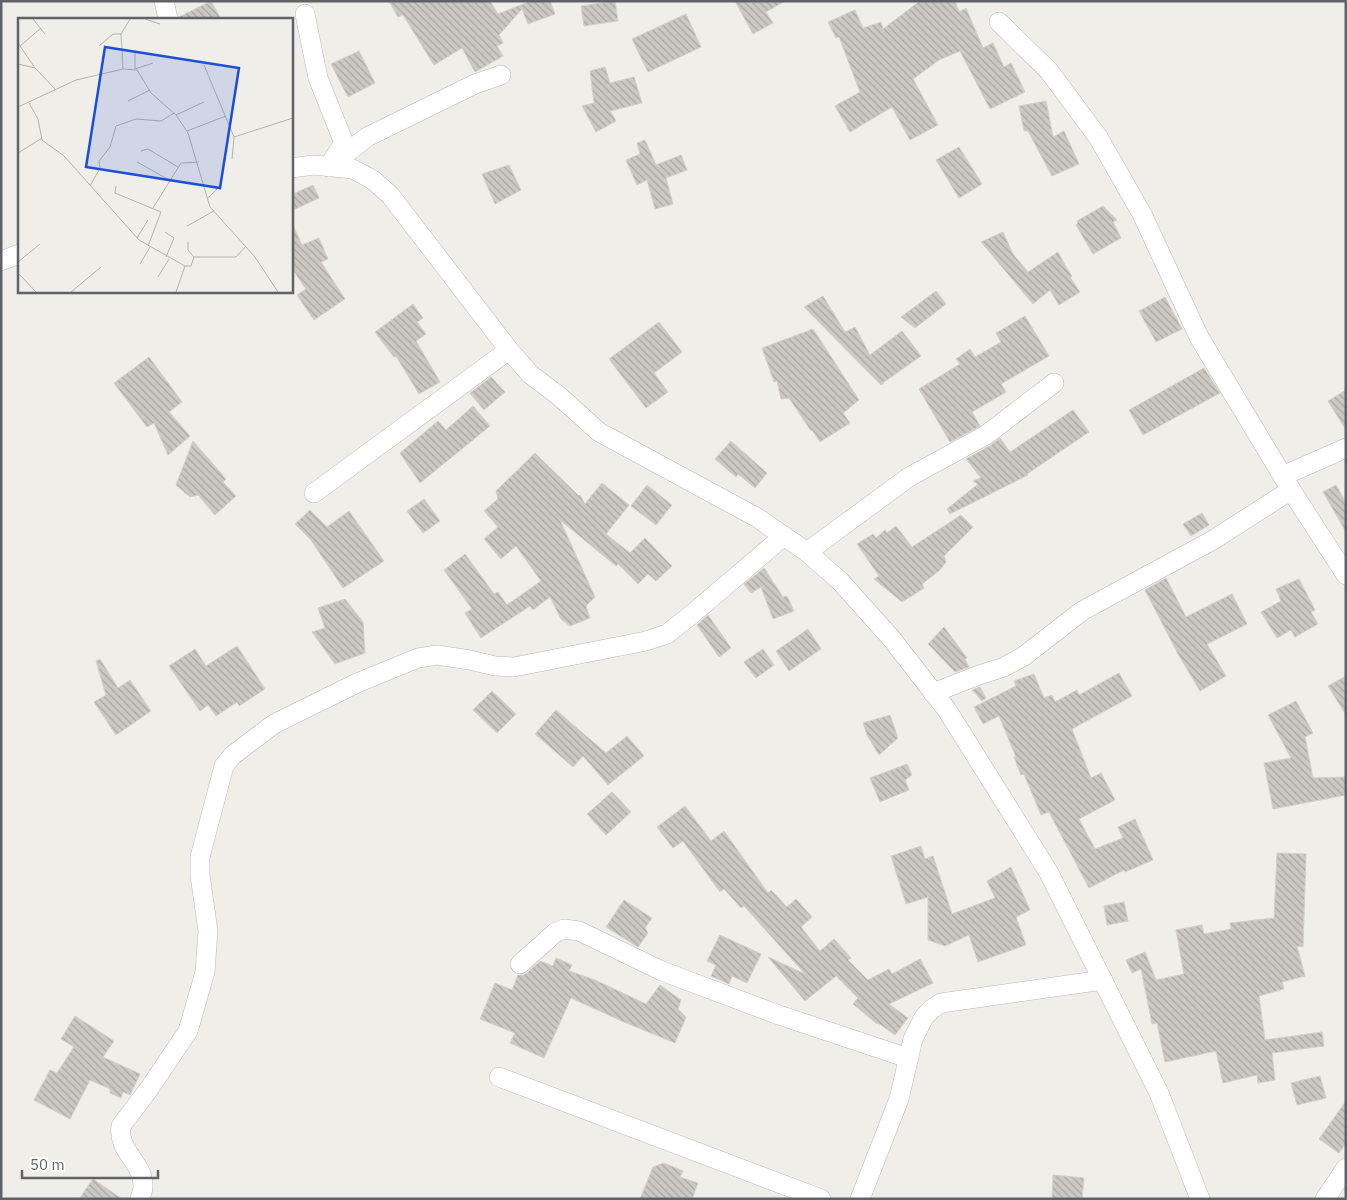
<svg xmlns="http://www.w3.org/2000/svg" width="1347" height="1200" viewBox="0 0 1347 1200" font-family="'IBM Plex Sans',sans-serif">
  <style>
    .building { fill: url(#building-back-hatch); stroke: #d4d0c7 }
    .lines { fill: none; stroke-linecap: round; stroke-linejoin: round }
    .street-casing { stroke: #b5b8bb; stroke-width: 20 }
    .street { stroke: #fff; stroke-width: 19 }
    .inset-road { fill: none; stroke: #b2b2b0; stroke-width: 1 }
    .view { fill: #1d4ed8; fill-opacity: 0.15; stroke: #1d4ed8; stroke-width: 2.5 }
    .inset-edge { fill: none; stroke: #5f6367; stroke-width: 2.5 }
  </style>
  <defs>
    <pattern id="building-back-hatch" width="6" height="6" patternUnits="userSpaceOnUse" patternTransform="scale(1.25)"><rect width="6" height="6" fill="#ccc9c4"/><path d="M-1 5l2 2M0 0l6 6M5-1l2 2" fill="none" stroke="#a9a7a3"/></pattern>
  </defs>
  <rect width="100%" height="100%" fill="#f0eee8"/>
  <g class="building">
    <polygon points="211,1 221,19 179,19 179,17"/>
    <polygon points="389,1 490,1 498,14 531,1 550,1 555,14 528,24 522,9 499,35 503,43 497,46 503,56 475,72 462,48 434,65 403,15 398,17"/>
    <polygon points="615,1 618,21 584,26 581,6"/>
    <polygon points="735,1 785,1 766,12 773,23 753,34"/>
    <polygon points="920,1 955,1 959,12 966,8 983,48 993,43 1004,67 1011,63 1025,92 990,109 960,51 939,60 913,79 938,125 910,140 892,107 850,132 835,106 860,92 839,37 836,38 828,22 855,10 863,28 881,22 883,29"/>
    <polygon points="686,14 701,47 648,72 632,39"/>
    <polygon points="359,51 375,83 348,97 331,64"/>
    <polygon points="605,67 610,83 634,77 642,103 610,111 616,121 596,132 582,106 594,103 590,71"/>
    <polygon points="1046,101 1053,137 1064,131 1079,164 1052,176 1028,131 1024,131 1019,106"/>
    <polygon points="645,140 656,165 681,155 687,170 666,178 673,204 655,209 647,180 637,185 626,160 640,154 637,143"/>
    <polygon points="959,147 982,184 959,198 936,160"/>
    <polygon points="509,165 521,190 495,204 482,174"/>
    <polygon points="313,185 319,198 291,211 291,195"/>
    <polygon points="1103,206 1117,220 1113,222 1121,238 1093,254 1076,225 1078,223 1077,221"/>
    <polygon points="291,221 302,245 319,238 328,259 321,262 345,299 314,320 297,295 306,289 291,267"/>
    <polygon points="1003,232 1013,254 1028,272 1058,252 1066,267 1072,276 1070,277 1080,292 1059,305 1050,290 1033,304 981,242"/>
    <polygon points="936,291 946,304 915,328 901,317"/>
    <polygon points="823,296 845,332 855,327 870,355 902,331 921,356 884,382 883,382 884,383 881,385 804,307"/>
    <polygon points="1165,297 1182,329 1156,342 1139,311"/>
    <polygon points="413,304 423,318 417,322 426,334 416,341 440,382 419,394 396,356 394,357 375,332"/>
    <polygon points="1025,316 1049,356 1001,384 1006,392 972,412 980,426 950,442 919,389 960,364 956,359 970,349 975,357 1001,342 996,333"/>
    <polygon points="659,322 682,352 654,373 668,392 646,408 609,359"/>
    <polygon points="813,329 859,400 843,413 850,423 820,442 812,430 811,431 789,398 781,399 777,381 774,382 762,348"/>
    <polygon points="149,357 182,402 169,412 190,436 168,455 154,423 147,427 114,383"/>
    <polygon points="1204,368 1220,393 1143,435 1129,410"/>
    <polygon points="491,377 505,392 484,410 470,393"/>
    <polygon points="1346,390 1346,430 1328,401"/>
    <polygon points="473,406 490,426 420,483 400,453 438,421 446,430"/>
    <polygon points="1073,410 1089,432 1027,474 1028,475 950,514 947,509 978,484 973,481 981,478 966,459 991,445 1000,438 1010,452"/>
    <polygon points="193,441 226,479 223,482 236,496 215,515 198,495 190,497 176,485"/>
    <polygon points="731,441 767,473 755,488 738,474 736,477 715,459"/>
    <polygon points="535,453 579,496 580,495 585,504 602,483 629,505 606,534 630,553 645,538 672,566 656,581 648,574 638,584 618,564 616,566 560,520 595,597 586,606 590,618 570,626 561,619 550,597 533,610 530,606 481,638 465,613 472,609 444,570 465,554 494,594 498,592 507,605 541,581 516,546 501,559 484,539 498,527 484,511 498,499 496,491"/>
    <polygon points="647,485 672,505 656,525 631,506"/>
    <polygon points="1336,485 1346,503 1346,532 1323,492"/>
    <polygon points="424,499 440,521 423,533 407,511"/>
    <polygon points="310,510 327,527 349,511 384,561 343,588 311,540 295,524"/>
    <polygon points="1202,513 1209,525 1191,536 1183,524"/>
    <polygon points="961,515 973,527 944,556 946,562 940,570 922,584 924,588 902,602 874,579 879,576 857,544 873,534 876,538 885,530 887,533 896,526 912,547"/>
    <polygon points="764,568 783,597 787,596 794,611 773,619 761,587 751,593 744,584"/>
    <polygon points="1166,578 1186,617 1232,594 1247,624 1207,644 1226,676 1200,691 1178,654 1145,590"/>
    <polygon points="1299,579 1315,610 1311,612 1318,624 1295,637 1291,630 1277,638 1261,612 1281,601 1276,589"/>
    <polygon points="345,599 363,622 365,653 335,664 312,632 325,628 318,608"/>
    <polygon points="708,615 731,648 719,657 697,625"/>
    <polygon points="944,627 967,658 965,659 969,667 955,672 928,644"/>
    <polygon points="808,629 821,649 789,671 776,651"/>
    <polygon points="237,646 265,689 239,706 237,702 216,716 208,705 200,711 169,666 195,649 206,666"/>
    <polygon points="763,649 774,665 756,678 744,662"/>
    <polygon points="100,659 118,688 130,680 151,711 116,735 94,702 106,695 96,661"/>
    <polygon points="1119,673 1132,696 1072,729 1091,778 1101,773 1115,800 1079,819 1095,849 1123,838 1118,827 1135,819 1153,860 1125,872 1124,870 1089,888 1049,812 1041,815 1024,774 1021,775 1014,757 1016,757 999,716 983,724 974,707 1016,686 1014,681 1034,674 1044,698 1052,695 1055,702 1077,690 1079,695"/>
    <polygon points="1346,676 1346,715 1328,686"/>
    <polygon points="980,687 986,698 982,701 972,690"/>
    <polygon points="492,691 516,714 497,733 473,710"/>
    <polygon points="1296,701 1313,733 1305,737 1313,778 1346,777 1346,795 1273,809 1264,763 1291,758 1268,715"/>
    <polygon points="556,710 606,753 627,736 644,756 608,785 583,756 573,767 535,734"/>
    <polygon points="890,715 898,738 879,755 867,735 863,723"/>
    <polygon points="907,764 912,775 905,780 909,790 880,802 870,778"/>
    <polygon points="612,792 631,812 606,835 587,814"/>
    <polygon points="685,806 711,841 724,831 768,893 771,890 787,907 796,899 812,917 801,927 820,951 834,939 851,958 848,960 868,980 889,969 892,974 920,959 933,983 889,1004 908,1018 895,1035 878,1023 877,1024 853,1004 858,998 836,976 805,1001 768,957 805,974 744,906 741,908 724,889 720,892 683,841 673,848 657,827"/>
    <polygon points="921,846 925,859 933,856 952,914 995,898 987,881 1011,867 1030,910 1016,917 1026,945 978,962 969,935 945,946 928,940 928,897 906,904 891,856"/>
    <polygon points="1277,853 1306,854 1303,947 1297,946 1305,976 1282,982 1284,989 1259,996 1265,1040 1322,1032 1324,1046 1272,1053 1275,1080 1258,1083 1257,1075 1223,1083 1216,1051 1165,1062 1157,1023 1152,1024 1141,969 1132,973 1126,960 1145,952 1156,980 1184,974 1176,930 1202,925 1204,934 1231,929 1230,923 1274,918"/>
    <polygon points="624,900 652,918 645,928 648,933 638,947 606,927"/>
    <polygon points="1124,902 1128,921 1107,925 1104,906"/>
    <polygon points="720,935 761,954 747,983 732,976 729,984 711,976 716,965 707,961"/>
    <polygon points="556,958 572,965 569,971 595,980 646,1004 660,985 681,1000 678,1009 686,1017 675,1043 624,1022 571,998 544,1058 510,1043 515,1033 480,1019 495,983 512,990 518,975 523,975 527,973 540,961 553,966"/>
    <polygon points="75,1016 114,1041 103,1057 140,1074 130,1095 123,1092 121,1098 110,1093 110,1089 90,1080 70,1119 34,1100 50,1070 57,1073 74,1047 61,1039"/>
    <polygon points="1320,1076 1326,1098 1297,1105 1291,1083"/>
    <polygon points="1346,1101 1346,1143 1339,1153 1319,1139"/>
    <polygon points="664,1163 683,1171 680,1177 698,1183 692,1199 640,1199 653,1167"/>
    <polygon points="1053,1175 1084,1178 1082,1199 1052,1199"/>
    <polygon points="93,1179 122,1199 79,1199"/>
  </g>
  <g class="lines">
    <g class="street-casing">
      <g id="street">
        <polyline points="164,1 168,19"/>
        <polyline points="305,14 318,78 344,143 332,161"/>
        <polyline points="999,22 1049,71 1098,137 1142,214 1199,337 1291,490 1346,575"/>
        <polyline points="329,167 367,137 475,84 501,75"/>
        <polyline points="291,168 314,165 353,169 373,180 390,195 509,350 530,374 559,396 599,432 756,517 807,552 840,581 891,638 947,710 1049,873 1159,1093 1200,1199"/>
        <polyline points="1,261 19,254"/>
        <polyline points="1282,475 1287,474 1346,448"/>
        <polyline points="314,493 509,350"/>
        <polyline points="807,552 909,477 986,435 1054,383"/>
        <polyline points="933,693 979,675 1004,667 1024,656 1082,611 1213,540 1291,490"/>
        <polyline points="520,964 556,932 564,929 579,931 662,971 779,1015 908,1058"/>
        <polyline points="499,1077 821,1199"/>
        <path d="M140 1199C141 1195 143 1191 143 1187 144 1162 117 1152 121 1126L149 1089 188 1031 205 972 208 931 200 875V857L224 766 233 755 274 724 357 683 418 658 437 655 470 660 495 666 514 667 646 641 667 634 691 615 784 536"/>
        <polyline points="860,1199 899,1099 913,1039 924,1017 932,1009 941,1003 1103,980"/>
        <polyline points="1325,1199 1346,1168"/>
      </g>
    </g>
    <use href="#street" class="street"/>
  </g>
  <g transform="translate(18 18)">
    <rect width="275" height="275" fill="#f0eee8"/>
    <path class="inset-road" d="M15 1 27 16M127 1 142 6M0 25 2 28 23 10M2 28 17 50M81 28 95 16H103M117 35V51M0 46 17 50 38 72M186 47 216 119 214 141M105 51 103 16 112 1M117 51 135 45M110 83 132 72M11 85 20 101 24 122 46 138 121 222 167 248H173L176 239M0 89 58 62 105 51 119 52 133 75 158 97 170 115 192 189 237 239 260 274M158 97 186 84M169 113 208 98M216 119 275 100M123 133 130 131 160 149M0 135 24 120M119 144 153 163M72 168 82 150 81 143 92 129 98 108 118 101 143 103 156 95M98 168 97 175 143 194 130 228M190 180 203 167M135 190 163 145 181 144M169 208 196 193M147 214 156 220 148 239M119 220 130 202M170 224V232L176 239H218L228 228M0 244 22 226M122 246 132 229M0 255 18 274M140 259 151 241M53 274 83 249M158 274 167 248"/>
    <path class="view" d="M87 29 221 50 202 170 68 149Z"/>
    <rect width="275" height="275" class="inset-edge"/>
  </g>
  <rect width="1347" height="1200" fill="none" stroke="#5f6367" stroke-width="5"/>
  <path d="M22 1170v8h136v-8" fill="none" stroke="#5f6367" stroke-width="2.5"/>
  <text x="30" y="1170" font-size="15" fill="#5f6367" stroke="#ffffff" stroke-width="4" paint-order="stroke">50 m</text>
</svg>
